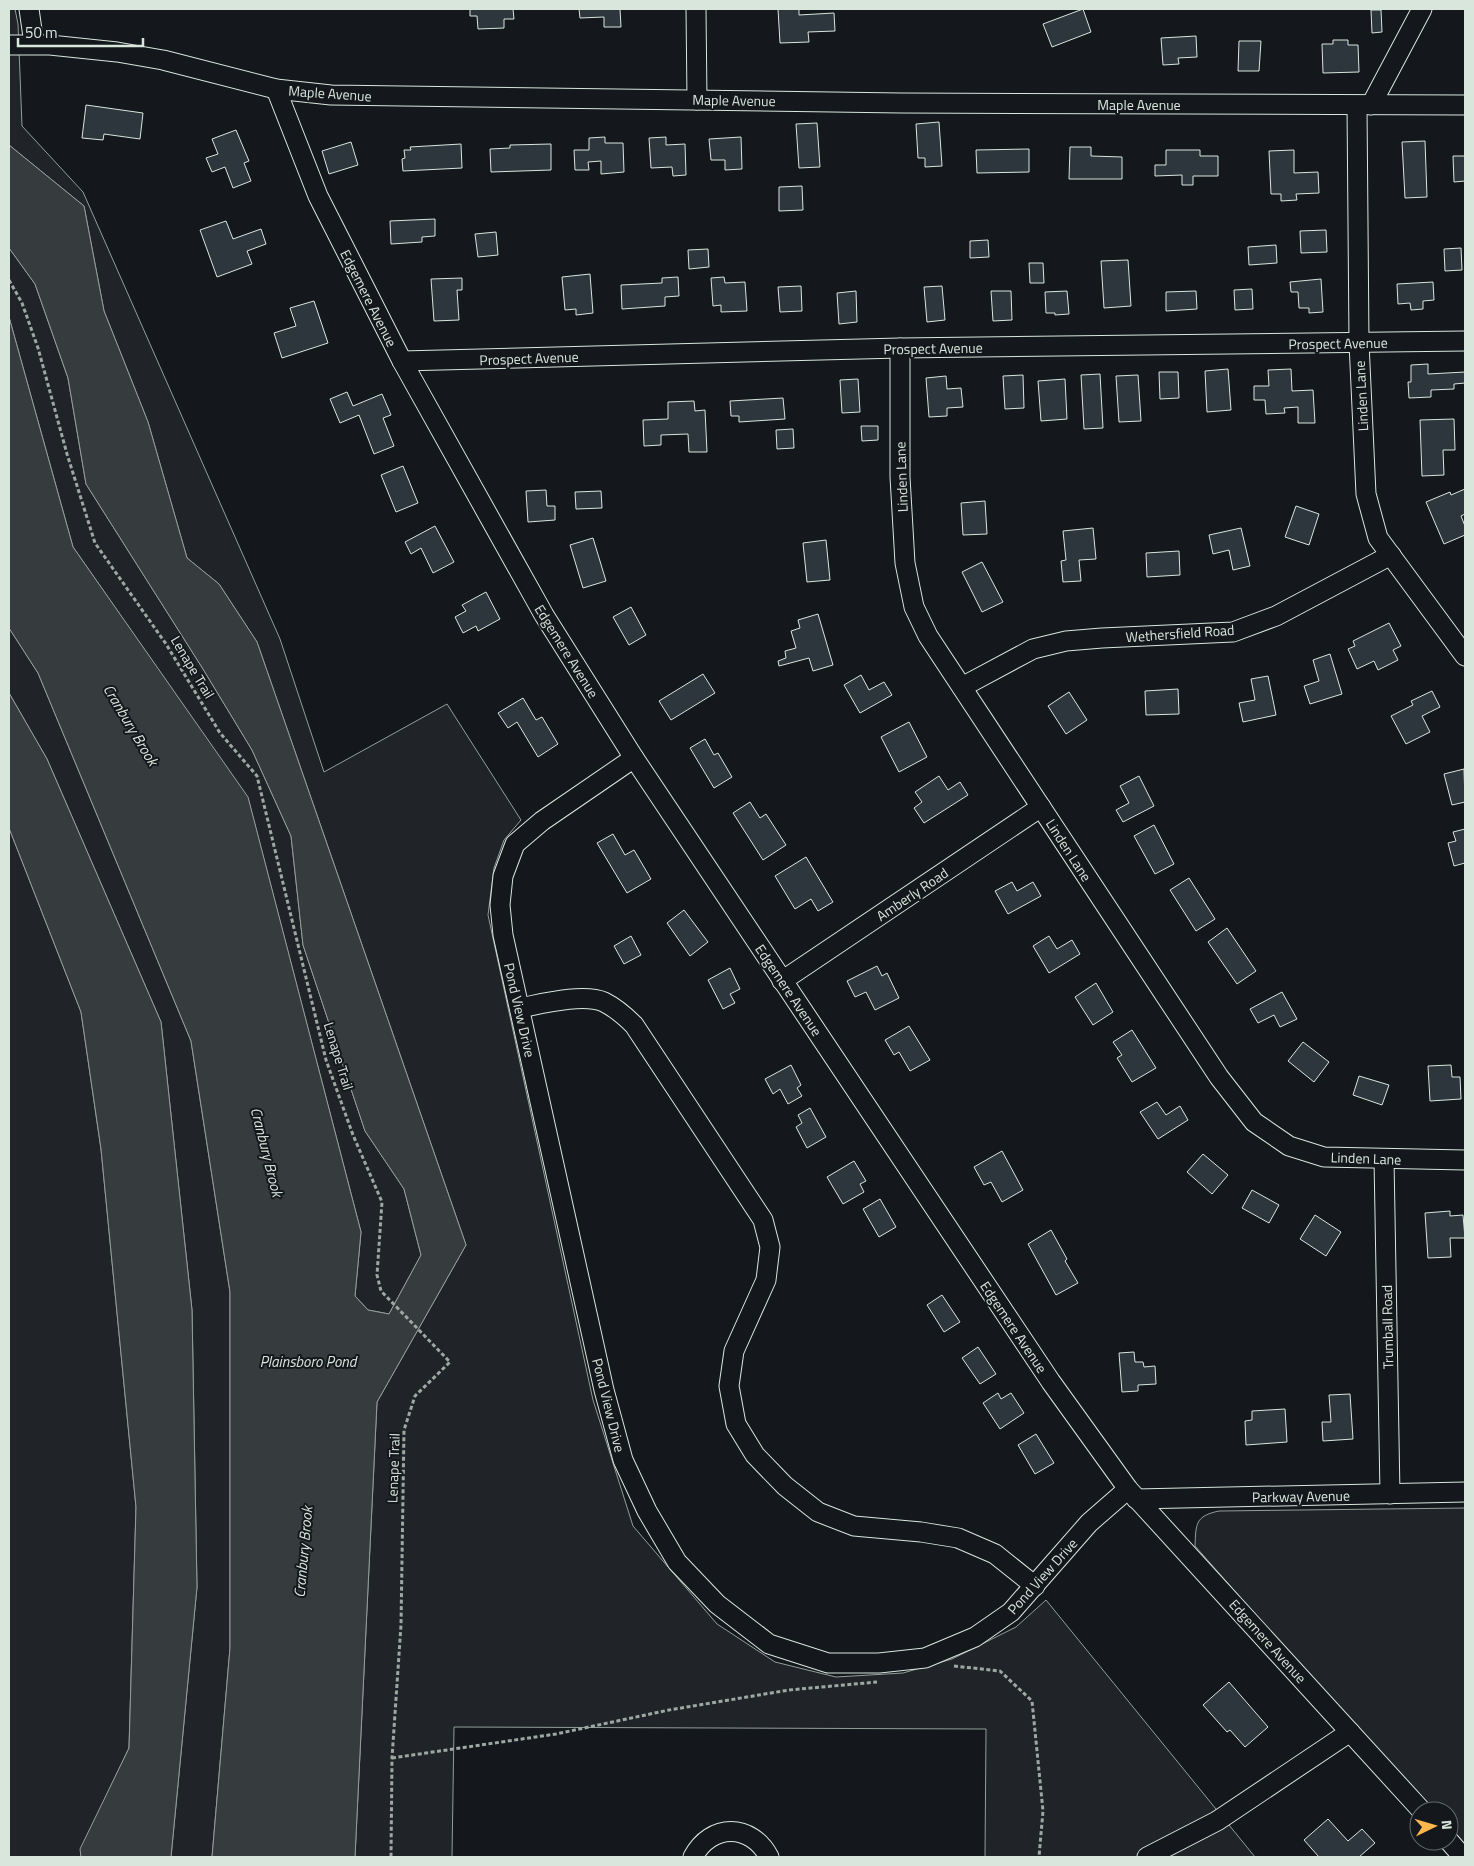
<svg xmlns="http://www.w3.org/2000/svg" width="1474" height="1866" viewBox="0 0 1474 1866" font-family="'Titillium Web',sans-serif">
  <style>
    .green { fill: #202428; stroke: #939e99 }
    .water { fill: #363b3e; stroke: #939e99 }
    .building { fill: #2c363c; stroke: #d8e6dc }
    .lines { fill: none; stroke-linecap: round; stroke-linejoin: round }
    .minor-casing { stroke: #d8e6dc; stroke-width: 21 }
    .path { stroke: #9da8a2; stroke-width: 3; stroke-dasharray: 4 2.5; stroke-linecap: butt }
    .minor { stroke: #14181c; stroke-width: 19 }
    .labels { text-anchor: middle; dominant-baseline: central; stroke-width: 4; stroke-linejoin: round; paint-order: stroke }
    .street-label { font-size: 14px; fill: #d8e6dc; stroke: #14181c }
    .water-label { font-size: 15px; font-style: italic; fill: #d8e6dc; stroke: #14181c }
  </style>
  <rect width="100%" height="100%" fill="#14181c"/>
  <g class="green">
    <polygon points="9,9 15,9 18,24 22,126 83,192 280,639 324,772 447,704 521,820 504,840 494,868 488,915 593,1400 633,1526 717,1624 775,1662 836,1677 903,1673 952,1659 1016,1627 1046,1600 1255,1857 985,1857 986,1729 454,1727 452,1857 355,1857 377,1402 466,1245 257,642 219,584 187,558 148,422 104,311 84,206 9,145"/>
    <polygon points="9,248 35,284 68,378 86,484 203,669 252,750 291,836 303,945 365,1131 404,1189 421,1255 389,1314 368,1310 355,1296 361,1232 248,798 73,547 9,317"/>
    <polygon points="9,628 38,673 191,1041 230,1292 230,1648 212,1857 171,1857 197,1587 192,1310 161,1022 47,759 9,693"/>
    <polygon points="9,828 81,1012 101,1149 136,1507 129,1748 81,1849 81,1857 9,1857"/>
    <path d="M1465 1508V1852L1449 1833V1811H1429L1195 1546C1196 1524 1195 1516 1219 1511Z"/>
  </g>
  <g class="water">
    <polygon points="9,145 84,206 104,311 148,422 187,558 219,584 257,642 466,1245 377,1402 355,1857 212,1857 230,1648 230,1292 191,1041 38,673 9,628 9,317 73,547 248,797 361,1232 355,1296 368,1310 389,1314 421,1255 404,1189 365,1131 303,945 291,836 252,750 203,669 86,484 68,378 35,284 9,248"/>
    <polygon points="9,693 47,759 161,1022 192,1310 197,1587 171,1857 81,1857 80,1849 129,1748 136,1507 101,1149 81,1012 9,828"/>
  </g>
  <g class="building">
    <polygon points="470,9 513,9 514,19 504,19 504,28 478,29 477,16 470,16"/>
    <polygon points="579,9 620,9 621,27 604,27 604,17 580,18"/>
    <polygon points="778,9 799,9 799,15 834,13 835,31 808,32 809,42 780,43"/>
    <polygon points="1083,9 1091,32 1052,47 1043,24"/>
    <polygon points="1371,10 1381,10 1382,32 1372,33"/>
    <polygon points="1196,36 1197,57 1178,58 1179,64 1163,65 1161,38"/>
    <polygon points="1333,40 1348,40 1348,45 1358,45 1359,72 1323,73 1322,44 1333,44"/>
    <polygon points="1239,41 1261,41 1259,71 1238,71"/>
    <polygon points="86,105 143,113 140,139 104,134 103,140 82,138"/>
    <polygon points="939,122 942,166 925,167 925,158 918,158 916,124"/>
    <polygon points="817,123 820,167 799,168 796,124"/>
    <polygon points="236,130 249,161 244,163 251,181 233,188 225,167 212,172 206,158 218,154 212,139"/>
    <polygon points="605,137 605,143 623,143 624,172 601,174 601,161 588,162 589,170 575,170 574,150 589,150 589,138"/>
    <polygon points="666,137 666,145 685,144 686,175 673,176 672,167 651,168 649,138"/>
    <polygon points="741,137 742,169 725,170 725,160 711,160 709,139"/>
    <polygon points="1425,141 1427,197 1405,198 1402,142"/>
    <polygon points="351,142 358,165 329,174 322,151"/>
    <polygon points="461,144 462,168 403,171 402,159 405,158 404,150 411,150 410,147"/>
    <polygon points="551,144 551,170 491,172 490,149 510,148 510,145"/>
    <polygon points="1070,147 1091,147 1091,156 1122,157 1122,179 1069,179"/>
    <polygon points="1029,149 1029,172 977,173 976,150"/>
    <polygon points="1166,150 1200,150 1200,156 1218,156 1218,176 1193,176 1193,185 1182,185 1182,175 1155,176 1155,165 1166,165"/>
    <polygon points="1294,150 1294,173 1318,172 1319,193 1296,194 1297,200 1281,201 1281,194 1271,194 1269,151"/>
    <polygon points="1453,156 1465,156 1465,181 1454,182"/>
    <polygon points="802,186 803,210 779,211 779,187"/>
    <polygon points="435,219 435,236 422,237 422,242 391,244 390,221"/>
    <polygon points="226,221 233,239 261,229 266,244 247,251 252,264 217,277 200,230"/>
    <polygon points="1326,230 1327,252 1301,253 1300,231"/>
    <polygon points="496,232 498,255 478,257 475,234"/>
    <polygon points="988,240 989,257 970,258 970,241"/>
    <polygon points="1276,245 1277,263 1249,265 1248,247"/>
    <polygon points="1461,248 1462,270 1445,271 1444,249"/>
    <polygon points="708,249 709,267 689,269 688,250"/>
    <polygon points="1128,260 1131,306 1104,308 1101,261"/>
    <polygon points="1029,263 1043,263 1044,283 1030,283"/>
    <polygon points="590,274 593,313 576,315 576,309 565,310 562,277"/>
    <polygon points="678,277 679,296 665,297 665,306 622,309 621,285 662,283 662,278"/>
    <polygon points="724,277 725,283 745,282 747,311 721,312 721,305 713,306 711,278"/>
    <polygon points="462,278 462,290 457,290 459,320 434,321 431,279"/>
    <polygon points="1321,279 1323,312 1309,313 1309,308 1299,308 1298,292 1291,292 1290,282"/>
    <polygon points="1433,282 1434,300 1423,301 1423,309 1411,310 1410,303 1398,304 1397,284"/>
    <polygon points="801,286 802,311 780,312 778,287"/>
    <polygon points="942,286 945,320 927,322 924,287"/>
    <polygon points="1252,289 1253,309 1235,310 1234,290"/>
    <polygon points="856,291 857,322 839,324 837,293"/>
    <polygon points="991,291 1011,291 1012,320 993,321"/>
    <polygon points="1067,291 1069,314 1055,315 1055,313 1046,313 1045,292"/>
    <polygon points="1196,291 1197,309 1166,311 1166,292"/>
    <polygon points="314,301 328,343 282,358 274,333 296,326 290,308"/>
    <polygon points="1428,364 1428,374 1465,372 1465,383 1454,384 1454,389 1431,390 1431,397 1409,398 1408,382 1411,382 1411,365"/>
    <polygon points="1228,369 1231,410 1207,412 1205,371"/>
    <polygon points="1291,369 1292,391 1313,390 1315,423 1298,423 1298,407 1284,408 1285,413 1266,414 1265,400 1254,400 1254,386 1269,386 1268,370"/>
    <polygon points="1159,372 1178,372 1179,398 1160,399"/>
    <polygon points="1100,374 1103,428 1084,429 1081,375"/>
    <polygon points="1023,375 1024,408 1005,409 1003,376"/>
    <polygon points="1138,375 1141,421 1119,422 1116,376"/>
    <polygon points="946,376 947,389 961,388 963,407 947,408 947,416 929,417 926,378"/>
    <polygon points="858,379 860,412 842,413 840,380"/>
    <polygon points="1065,379 1067,419 1041,421 1038,381"/>
    <polygon points="347,392 353,406 382,394 391,415 383,418 394,446 374,454 359,415 340,423 330,399"/>
    <polygon points="783,398 785,419 739,422 739,416 731,416 730,401"/>
    <polygon points="694,401 695,411 705,410 707,452 689,452 688,434 661,435 661,445 644,446 643,420 668,419 668,402"/>
    <polygon points="1454,419 1455,450 1443,450 1444,475 1422,476 1420,420"/>
    <polygon points="861,426 878,426 878,440 862,441"/>
    <polygon points="793,429 794,448 777,449 776,430"/>
    <polygon points="403,466 418,503 396,512 381,475"/>
    <polygon points="1465,489 1465,514 1461,516 1465,526 1465,535 1444,544 1426,502 1450,492 1451,495"/>
    <polygon points="546,490 547,506 555,506 555,520 528,522 526,491"/>
    <polygon points="601,491 602,508 576,509 575,492"/>
    <polygon points="985,501 987,534 963,535 961,503"/>
    <polygon points="1296,506 1319,514 1309,545 1285,537"/>
    <polygon points="435,526 454,562 433,573 421,548 411,554 405,542"/>
    <polygon points="1093,528 1096,559 1079,560 1081,581 1063,582 1061,561 1066,560 1063,531"/>
    <polygon points="1241,528 1250,566 1233,570 1229,550 1213,554 1209,535"/>
    <polygon points="593,538 606,581 583,588 570,545"/>
    <polygon points="826,540 830,580 807,582 803,543"/>
    <polygon points="1179,551 1180,575 1147,577 1146,553"/>
    <polygon points="982,562 1003,602 982,612 962,572"/>
    <polygon points="486,592 500,619 478,631 476,626 463,633 455,617 466,611 462,605"/>
    <polygon points="631,607 646,635 629,645 613,617"/>
    <polygon points="818,614 833,665 813,671 809,658 779,666 778,661 786,658 785,651 796,648 791,631 800,628 798,620"/>
    <polygon points="1389,623 1401,646 1393,650 1398,660 1378,670 1374,661 1357,669 1348,649 1355,646 1353,641"/>
    <polygon points="1330,654 1342,694 1310,704 1304,686 1319,681 1313,660"/>
    <polygon points="703,674 715,693 671,720 659,701"/>
    <polygon points="861,675 869,690 884,682 892,695 860,713 844,685"/>
    <polygon points="1268,676 1276,715 1243,722 1239,703 1255,700 1251,679"/>
    <polygon points="1178,689 1179,714 1146,715 1145,691"/>
    <polygon points="1432,691 1440,707 1422,716 1430,732 1406,744 1391,716 1413,705 1411,701"/>
    <polygon points="1069,692 1087,720 1066,734 1048,706"/>
    <polygon points="523,698 536,720 542,717 558,744 538,757 517,722 508,728 498,713"/>
    <polygon points="909,722 927,757 899,772 881,737"/>
    <polygon points="705,739 714,755 718,753 732,777 714,788 690,748"/>
    <polygon points="1464,769 1465,802 1452,805 1444,774"/>
    <polygon points="939,776 948,790 960,782 968,795 924,823 914,808 922,802 915,792"/>
    <polygon points="1139,776 1154,806 1123,822 1116,810 1129,803 1120,786"/>
    <polygon points="750,802 760,818 766,814 786,845 763,860 733,813"/>
    <polygon points="1154,825 1174,864 1155,874 1134,836"/>
    <polygon points="1465,829 1465,863 1454,866 1448,843 1456,841 1453,832"/>
    <polygon points="613,834 625,855 634,850 651,879 627,893 597,843"/>
    <polygon points="806,857 833,902 818,911 811,899 795,909 775,876"/>
    <polygon points="1189,878 1215,919 1196,931 1170,890"/>
    <polygon points="1012,882 1017,891 1033,882 1041,896 1008,914 995,891"/>
    <polygon points="684,910 708,942 690,956 667,923"/>
    <polygon points="1227,928 1256,971 1237,984 1208,942"/>
    <polygon points="631,936 641,955 624,964 614,946"/>
    <polygon points="1049,936 1057,949 1072,940 1080,954 1049,973 1033,946"/>
    <polygon points="877,966 882,976 887,973 899,998 875,1010 866,992 855,997 847,981"/>
    <polygon points="730,968 740,989 730,994 735,1003 723,1009 708,980"/>
    <polygon points="1096,983 1113,1012 1093,1025 1075,997"/>
    <polygon points="1282,992 1297,1019 1280,1027 1274,1015 1258,1023 1250,1009"/>
    <polygon points="909,1026 930,1060 910,1071 899,1052 894,1055 885,1040"/>
    <polygon points="1132,1030 1156,1068 1132,1082 1117,1058 1122,1055 1113,1042"/>
    <polygon points="1303,1042 1329,1062 1314,1082 1288,1061"/>
    <polygon points="791,1065 801,1085 797,1088 802,1096 788,1104 780,1089 773,1094 765,1079"/>
    <polygon points="1451,1065 1452,1077 1460,1077 1461,1099 1430,1101 1428,1066"/>
    <polygon points="1359,1076 1389,1085 1382,1105 1353,1095"/>
    <polygon points="1157,1102 1166,1115 1180,1106 1188,1120 1158,1139 1140,1112"/>
    <polygon points="810,1108 826,1137 807,1148 796,1127 802,1123 798,1115"/>
    <polygon points="1002,1151 1023,1190 1002,1202 991,1182 984,1185 974,1167"/>
    <polygon points="1203,1154 1228,1175 1212,1194 1187,1172"/>
    <polygon points="854,1161 866,1181 860,1184 864,1192 843,1204 827,1177"/>
    <polygon points="1252,1190 1279,1205 1269,1223 1242,1208"/>
    <polygon points="880,1199 896,1227 879,1237 863,1209"/>
    <polygon points="1450,1211 1450,1216 1463,1215 1465,1238 1450,1238 1451,1257 1428,1258 1425,1213"/>
    <polygon points="1315,1215 1341,1232 1326,1256 1300,1239"/>
    <polygon points="1051,1230 1067,1259 1065,1261 1078,1283 1056,1295 1028,1244"/>
    <polygon points="942,1295 960,1322 944,1332 927,1305"/>
    <polygon points="978,1347 996,1374 980,1384 962,1358"/>
    <polygon points="1134,1352 1135,1362 1143,1362 1144,1367 1155,1366 1156,1384 1138,1385 1138,1391 1122,1392 1119,1353"/>
    <polygon points="998,1393 1001,1399 1011,1393 1024,1413 1000,1429 983,1403"/>
    <polygon points="1350,1394 1353,1439 1323,1441 1322,1422 1331,1422 1329,1395"/>
    <polygon points="1285,1409 1287,1442 1246,1445 1245,1421 1252,1420 1252,1411"/>
    <polygon points="1036,1434 1054,1463 1035,1474 1018,1445"/>
    <polygon points="1229,1682 1268,1727 1245,1747 1230,1730 1227,1732 1203,1705"/>
    <polygon points="1328,1819 1348,1841 1362,1829 1375,1843 1359,1857 1319,1857 1304,1840"/>
  </g>
  <g class="lines">
    <g class="minor-casing">
      <g id="minor">
        <polyline points="29,9 34,44"/>
        <polyline points="696,9 697,100"/>
        <polyline points="9,45 50,45 117,52 163,60 276,89 331,95 901,103 1465,105"/>
        <polyline points="276,89 318,196 402,361 544,615 634,758 1051,1382 1128,1489 1422,1811"/>
        <polyline points="1357,105 1359,343 1366,494 1378,538 1465,656"/>
        <polyline points="1371,105 1422,9"/>
        <polyline points="900,348 900,477 905,563 914,607 928,636 1219,1077 1254,1122 1289,1146 1324,1157 1465,1160"/>
        <polyline points="402,361 900,348 1465,341"/>
        <polyline points="962,687 1033,649 1066,641 1102,638 1233,632 1276,616 1391,555"/>
        <polyline points="634,758 542,821 515,844 503,876 500,905 503,935 604,1390 623,1460 647,1511 677,1562 717,1604 769,1644 828,1663 879,1663 925,1658 975,1637 1011,1612 1089,1523 1128,1489"/>
        <polyline points="782,981 1041,807"/>
        <path d="M520 1008C541 1004 583 993 604 1002 616 1008 625 1016 634 1025L763 1220 770 1247 766 1280 734 1351 729 1386 736 1424 755 1455 785 1486 818 1512 854 1526 921 1532 958 1538 995 1554 1035 1586"/>
        <polyline points="1384,1159 1390,1494"/>
        <polyline points="1136,1499 1465,1492"/>
        <polyline points="1449,1841 1463,1857"/>
        <path d="M693 1857C711 1823 751 1823 769 1857"/>
        <polyline points="1147,1857 1217,1821 1350,1732"/>
      </g>
    </g>
    <g class="path">
      <polyline points="9,280 22,303 38,348 67,454 95,543 166,644 220,733 257,776 326,1060 353,1135 382,1202 377,1275 381,1291 450,1362 415,1396 404,1430 401,1625 392,1758 391,1857"/>
      <polyline points="954,1666 1000,1671 1032,1701 1043,1811 1039,1857"/>
      <polyline points="392,1758 556,1734 669,1710 789,1690 877,1682"/>
    </g>
    <use href="#minor" class="minor"/>
  </g>
  <g class="labels">
    <g class="street-label">
      <text transform="translate(330 93) rotate(4)">Maple Avenue</text>
      <text transform="translate(734 100) rotate(1)">Maple Avenue</text>
      <text x="1139" y="104">Maple Avenue</text>
      <text transform="translate(369 298) rotate(63)">Edgemere Avenue</text>
      <text transform="translate(1338 343) rotate(-1)">Prospect Avenue</text>
      <text transform="translate(933 348) rotate(-1)">Prospect Avenue</text>
      <text transform="translate(529 358) rotate(-2)">Prospect Avenue</text>
      <text transform="translate(1361 396) rotate(-93)">Linden Lane</text>
      <text transform="translate(901 477) rotate(-92)">Linden Lane</text>
      <text transform="translate(1180 633) rotate(-4)">Wethersfield Road</text>
      <text transform="translate(567 651) rotate(58)">Edgemere Avenue</text>
      <text transform="translate(193 667) rotate(59)">Lenape Trail</text>
      <text transform="translate(1069 850) rotate(57)">Linden Lane</text>
      <text transform="translate(912 894) rotate(-34)">Amberly Road</text>
      <text transform="translate(789 990) rotate(56)">Edgemere Avenue</text>
      <text transform="translate(520 1010) rotate(77)">Pond View Drive</text>
      <text transform="translate(339 1056) rotate(73)">Lenape Trail</text>
      <text transform="translate(1366 1158) rotate(2)">Linden Lane</text>
      <text transform="translate(1014 1327) rotate(56)">Edgemere Avenue</text>
      <text transform="translate(1387 1327) rotate(-91)">Trumball Road</text>
      <text transform="translate(609 1405) rotate(76)">Pond View Drive</text>
      <text transform="translate(393 1468) rotate(-88)">Lenape Trail</text>
      <text transform="translate(1301 1496) rotate(-1)">Parkway Avenue</text>
      <text transform="translate(1042 1576) rotate(-48)">Pond View Drive</text>
      <text transform="translate(1268 1641) rotate(48)">Edgemere Avenue</text>
    </g>
    <g class="water-label">
      <text transform="translate(131 725) rotate(59)">Cranbury Brook</text>
      <text transform="translate(267 1152) rotate(76)">Cranbury Brook</text>
      <text x="308" y="1361">Plainsboro Pond</text>
      <text transform="translate(303 1552) rotate(-85)">Cranbury Brook</text>
    </g>
  </g>
  <rect width="1474" height="1866" fill="none" stroke="#d8e6dc" stroke-width="20"/>
  <g transform="translate(1434 1826) rotate(85)"><circle r="24" fill="#14181c" stroke="#626a69"/>
  <path d="M0-4L9 19L0 12L-9 19Z" fill="#ffb74d"/>
  <text y="-8" font-size="14" font-weight="bold" text-anchor="middle" fill="#d8e6dc">N</text>
  </g>
  <path d="M18 38v8h125v-8" fill="none" stroke="#d8e6dc" stroke-width="2.5"/>
  <text x="25" y="38" font-size="15" fill="#d8e6dc" stroke="#14181c" stroke-width="4" paint-order="stroke">50 m</text>
</svg>
